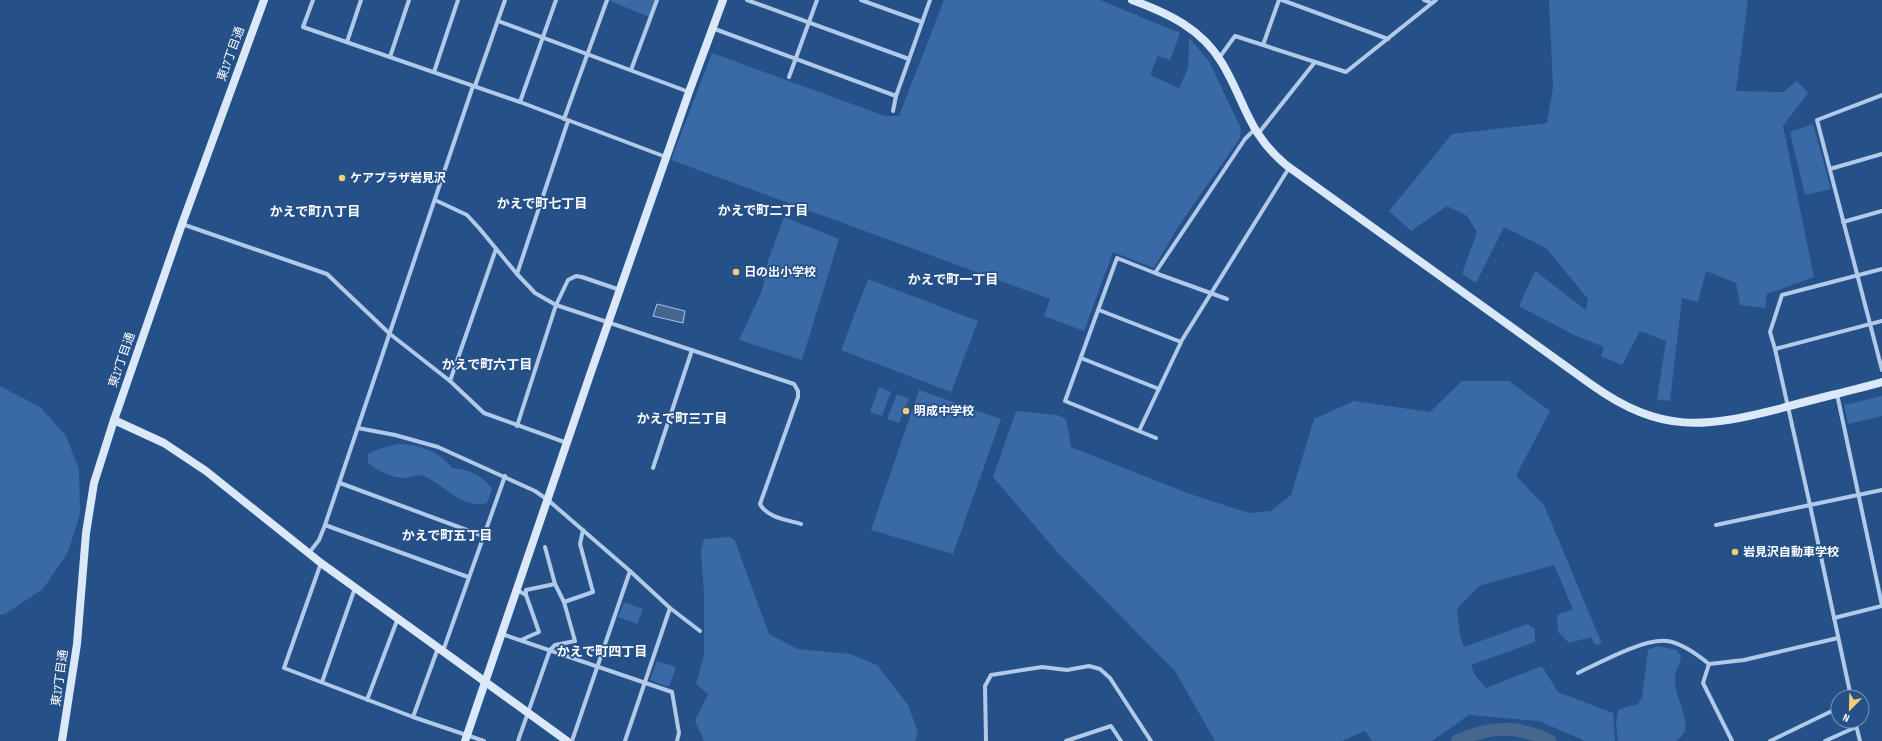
<svg xmlns="http://www.w3.org/2000/svg" width="1882" height="741" viewBox="0 0 1882 741" font-family="'Sofia Sans Condensed','Noto Sans JP',sans-serif">
  <style>
    .green { fill: #396aa5 }
    .water { fill: #47668e; stroke: #a5c5ea }
    .lines { fill: none; stroke-linecap: round; stroke-linejoin: round }
    .river { stroke: #47668e; stroke-width: 13 }
    .street { stroke: #b1cae9; stroke-width: 4 }
    .secondary { stroke: #dbe8f8; stroke-width: 8 }
    .poi-dot { fill: #f3ce75; stroke: #255088; stroke-width: 1.5 }
    .labels { text-anchor: middle; dominant-baseline: central; stroke-width: 3.5; stroke-linejoin: round; paint-order: stroke }
    .street-label { font-size: 12px; fill: #fff; stroke: #255088 }
    .poi-label { font-size: 12px; font-weight: bold; fill: #fff; stroke: #255088; text-anchor: start }
    .neighbourhood-label { font-size: 13px; font-weight: bold; fill: #fff; stroke: #255088 }
  </style>
  <rect width="100%" height="100%" fill="#255088"/>
  <g class="green">
    <polygon points="608,0 655,0 649,17"/>
    <polygon points="944,0 1100,0 1180,33 1170,60 1158,56 1150,75 1179,88 1188,68 1189,38 1209,61 1241,129 1240,138 1178,227 1154,268 1113,252 1084,331 1044,316 1050,299 671,160 712,53 885,116 899,116"/>
    <polygon points="1549,0 1748,0 1736,91 1783,92 1797,81 1808,93 1783,126 1814,277 1767,294 1765,308 1740,305 1736,283 1706,271 1698,302 1682,298 1670,401 1657,400 1666,341 1640,331 1622,365 1601,356 1604,347 1574,335 1519,306 1535,271 1586,310 1588,299 1546,248 1504,227 1476,283 1462,274 1477,232 1467,216 1447,206 1411,231 1389,211 1452,134 1547,123 1553,87"/>
    <polygon points="1813,124 1831,189 1805,195 1790,132"/>
    <polygon points="784,217 839,239 802,360 739,340 762,291 768,261"/>
    <polygon points="868,279 978,321 951,392 841,350"/>
    <polygon points="1462,381 1509,381 1550,411 1516,476 1544,505 1602,644 1595,645 1591,637 1569,643 1558,632 1557,615 1573,609 1554,565 1479,586 1457,609 1460,635 1464,647 1528,624 1535,629 1535,642 1471,665 1475,675 1486,688 1542,666 1558,692 1613,713 1615,741 1585,741 1539,721 1469,715 1432,741 1372,741 1365,731 1342,741 1215,741 1175,671 1058,553 993,477 1016,411 1057,415 1066,419 1071,447 1190,494 1249,513 1271,511 1291,495 1314,419 1354,401 1430,412"/>
    <polygon points="0,386 40,407 66,436 79,469 80,514 68,552 43,589 5,614 0,615"/>
    <polygon points="879,387 891,392 882,416 870,412"/>
    <polygon points="919,390 1001,419 953,554 871,530"/>
    <polygon points="897,394 909,399 899,423 887,419"/>
    <polygon points="1882,396 1882,416 1848,424 1844,405"/>
    <path d="M399 444C419 445 440 451 452 468 469 469 482 475 492 489L487 503C465 510 444 486 426 477 418 472 410 479 402 478 390 477 377 470 368 463V454L379 449Z"/>
    <polygon points="730,537 735,541 769,634 798,649 850,654 877,665 908,705 918,733 915,741 704,741 695,721 708,694 696,684 704,655 704,594 701,551 704,539"/>
    <polygon points="624,602 643,609 637,624 618,617"/>
    <path d="M1658 646 1676 650 1681 656C1680 667 1675 669 1675 680 1675 694 1683 706 1685 720 1686 724 1685 728 1685 732L1677 741H1618L1616 723 1618 710 1628 706 1637 705 1642 697 1648 650Z"/>
    <polygon points="657,661 676,667 669,687 650,680"/>
  </g>
  <polygon class="water" points="657,304 685,311 683,323 653,316"/>
  <g class="lines">
    <path class="river" d="M1457 741C1490 726 1518 725 1550 741"/>
    <g class="street">
      <polyline points="313,0 303,27 520,102 666,157"/>
      <polyline points="747,0 909,59"/>
      <polyline points="861,0 922,22"/>
      <polyline points="1282,0 1388,39"/>
      <polyline points="1424,0 1432,3"/>
      <polyline points="498,21 689,92"/>
      <polyline points="712,28 896,96 930,0"/>
      <polyline points="347,42 361,0"/>
      <polyline points="1263,45 1346,72 1436,0"/>
      <polyline points="390,57 409,0"/>
      <polyline points="1219,58 1235,36 1263,45 1279,0"/>
      <polyline points="631,70 657,0"/>
      <polyline points="434,72 458,0"/>
      <polyline points="789,77 817,0"/>
      <polyline points="475,86 505,0"/>
      <polyline points="1882,95 1817,120 1882,370"/>
      <polyline points="520,102 556,0"/>
      <polyline points="893,111 896,96"/>
      <polyline points="564,119 607,0"/>
      <polyline points="1258,134 1315,62"/>
      <polyline points="1830,169 1882,154"/>
      <path d="M435 200 467 215 479 228 517 274 535 293 556 305 794 384 798 391V397L760 504C767 518 788 520 801 524"/>
      <polyline points="1843,222 1882,211"/>
      <polyline points="182,224 327,274 390,334 450,381 484,413 567,443"/>
      <polyline points="1155,273 1227,299"/>
      <polyline points="517,274 568,121"/>
      <polyline points="1099,310 1181,342"/>
      <polyline points="1775,349 1770,332 1782,295 1882,269"/>
      <polyline points="1081,358 1159,389"/>
      <polyline points="450,381 496,249"/>
      <polyline points="1837,394 1882,605"/>
      <polyline points="517,426 556,305 568,280 576,276 582,277 620,290"/>
      <polyline points="358,428 395,435 438,447 535,491 548,500 630,571"/>
      <polyline points="1139,431 1182,340 1289,168"/>
      <polyline points="1156,438 1065,401 1117,258 1155,273 1245,139 1254,130"/>
      <polyline points="653,468 692,350"/>
      <polyline points="340,483 483,536"/>
      <polyline points="325,525 468,577"/>
      <polyline points="1716,525 1810,505 1775,349 1882,321"/>
      <polyline points="309,553 319,540 325,525 473,86"/>
      <polyline points="321,563 284,668 413,717 484,741"/>
      <polyline points="555,584 564,602"/>
      <polyline points="517,590 526,595 539,632 521,640"/>
      <polyline points="526,595 526,590 555,584 545,547"/>
      <polyline points="670,608 700,631"/>
      <polyline points="1834,618 1882,606"/>
      <polyline points="502,634 672,692 679,733 677,741"/>
      <polyline points="443,651 505,476"/>
      <path d="M1578 673C1599 663 1644 638 1667 641 1682 643 1698 655 1709 664"/>
      <polyline points="322,682 355,588"/>
      <polyline points="1851,697 1810,505 1882,490"/>
      <polyline points="367,700 398,618"/>
      <polyline points="413,717 438,648"/>
      <polyline points="1855,721 1860,741"/>
      <polyline points="518,741 550,650 555,645 575,641 564,602 593,592 580,544 583,530"/>
      <polyline points="572,741 630,571 670,608 625,741"/>
      <polyline points="986,741 985,686 991,675 1042,667 1067,670 1089,666 1100,669 1110,678 1151,741"/>
      <polyline points="1066,741 1111,726 1121,741"/>
      <polyline points="1732,741 1703,683 1709,664 1744,660 1838,638"/>
      <polyline points="1770,741 1838,708"/>
      <polyline points="1825,741 1856,727"/>
    </g>
    <g class="secondary">
      <path d="M1132 0C1168 13 1202 29 1222 63 1246 103 1247 132 1286 165L1592 385C1661 434 1704 428 1782 408 1815 399 1849 391 1882 382"/>
      <polyline points="114,420 164,443 206,471 321,563 567,741"/>
      <polyline points="62,741 77,644 86,533 94,483 114,420 182,224 264,0"/>
      <polyline points="465,741 591,372 689,92 723,0"/>
    </g>
  </g>
  <g class="poi-dot">
    <circle cx="342" cy="178" r="4"/>
    <circle cx="736" cy="272" r="4"/>
    <circle cx="906" cy="411" r="4"/>
    <circle cx="1735" cy="552" r="4"/>
  </g>
  <g class="labels">
    <g class="street-label">
      <text transform="translate(231 54) rotate(-70)">東17丁目通</text>
      <text transform="translate(122 360) rotate(-71)">東17丁目通</text>
      <text transform="translate(60 678) rotate(-82)">東17丁目通</text>
    </g>
    <g class="poi-label">
      <text x="350" y="178">ケアプラザ岩見沢</text>
      <text x="744" y="272">日の出小学校</text>
      <text x="914" y="411">明成中学校</text>
      <text x="1743" y="552">岩見沢自動車学校</text>
    </g>
    <g class="neighbourhood-label">
      <text x="542" y="204">かえで町七丁目</text>
      <text x="763" y="211">かえで町二丁目</text>
      <text x="315" y="212">かえで町八丁目</text>
      <text x="953" y="280">かえで町一丁目</text>
      <text x="487" y="365">かえで町六丁目</text>
      <text x="682" y="419">かえで町三丁目</text>
      <text x="447" y="536">かえで町五丁目</text>
      <text x="602" y="652">かえで町四丁目</text>
    </g>
  </g>
  <g transform="translate(1850 709) rotate(203)"><circle r="19" fill="#255088" stroke="#7c96b8"/>
  <path d="M0-3L7 15L0 10L-7 15Z" fill="#f3ce75"/>
  <text y="-6" font-size="11" font-weight="bold" text-anchor="middle" fill="#ffffff">N</text>
  </g>
</svg>
